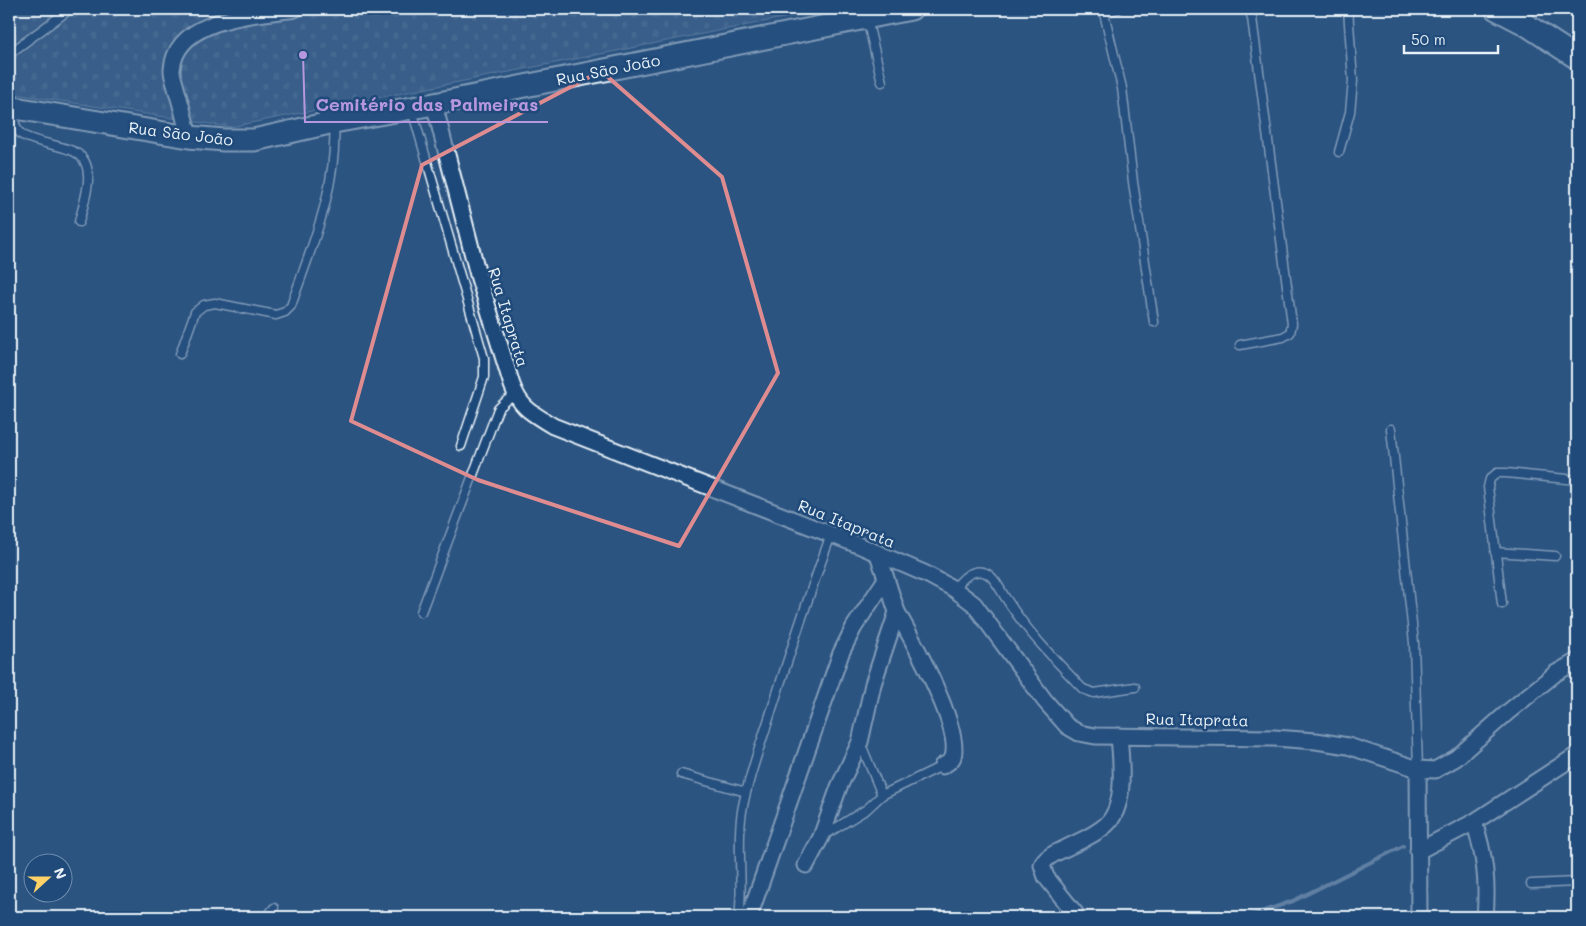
<svg xmlns="http://www.w3.org/2000/svg" width="1586" height="926" viewBox="0 0 1586 926" font-family="Mali,sans-serif">
  <style>
    .cemetery { fill: url(#cemetery-stones); stroke: #98aec6 }
    .lines { fill: none; stroke-linecap: round; stroke-linejoin: round }
    .stream { stroke: #a0b6cb; stroke-width: 4 }
    .lane-casing { stroke: #e8f1f8; stroke-width: 11 }
    .street-casing { stroke: #e8f1f8; stroke-width: 19 }
    .secondary-casing { stroke: #e8f1f8; stroke-width: 25 }
    .lane { stroke: #1f4a7a; stroke-width: 8 }
    .street { stroke: #1f4a7a; stroke-width: 15 }
    .secondary { stroke: #1f4a7a; stroke-width: 21 }
    .marked { fill: none; stroke: #df8c90; stroke-width: 4; stroke-linejoin: round }
    .labels { text-anchor: middle; dominant-baseline: central; stroke-width: 5; stroke-linejoin: round; paint-order: stroke }
    .street-label { font-size: 16px; fill: #e8f1f8; stroke: #1f4a7a }
    .leader { fill: none; stroke: #b798de; stroke-width: 2 }
    .callout-dot { fill: #b798de; stroke: #1f4a7a; stroke-width: 2 }
    .callout-label { font-size: 18px; text-anchor: middle; font-weight: bold; fill: #b798de; stroke: #1f4a7a; stroke-width: 5; stroke-linejoin: round; paint-order: stroke }
  </style>
  <defs>
    <pattern id="cemetery-stones" width="16" height="16" patternUnits="userSpaceOnUse" patternTransform="scale(1.25)"><rect width="16" height="16" fill="#476b93"/><path d="M2 7V4a2 2 0 0 1 4 0v3zM10 15v-3a2 2 0 0 1 4 0v3z" fill="#6281a3"/></pattern>
  </defs>
  <rect width="100%" height="100%" fill="#2b5482"/>
  <filter id="ink" filterUnits="userSpaceOnUse"><feTurbulence type="fractalNoise" baseFrequency=".02" numOctaves="2"/><feDisplacementMap in="SourceGraphic" scale="10" xChannelSelector="R" yChannelSelector="G"/><feConvolveMatrix kernelMatrix="1 2 1 2 8 2 1 2 1" color-interpolation-filters="sRGB"/></filter>
  <g filter="url(#ink)">
    <polygon class="cemetery" points="21,9 829,9 230,127 9,93 9,17"/>
    <g class="lines">
      <polyline class="stream" points="1247,917 1293,901 1403,846"/>
      <g class="lane-casing">
        <g id="lane">
          <polyline points="1103,9 1122,88 1133,182 1154,322"/>
          <polyline points="1104,12 1118,9"/>
          <polyline points="867,19 882,82"/>
          <polyline points="9,54 70,9"/>
          <path d="M14 110C14 120 14 128 22 135 37 143 55 144 70 150 101 160 84 201 79 222"/>
          <polyline points="412,110 484,358 484,377 461,446"/>
          <polyline points="1339,152 1350,112 1353,81 1348,9"/>
          <polyline points="1240,345 1283,337 1290,333 1292,324 1252,18 1249,9"/>
          <path d="M180 354 195 312 204 305 215 303 276 315 285 312 291 306C311 248 338 187 334 124"/>
          <polyline points="1391,429 1414,643 1418,769"/>
          <polyline points="1495,552 1555,556"/>
          <path d="M954 589C961 580 972 567 986 573 996 578 1001 592 1007 600 1028 633 1056 661 1083 689L1094 693 1135 687"/>
          <polyline points="1502,604 1488,487 1490,479 1497,473 1506,473 1577,480"/>
          <polyline points="421,612 498,409 506,401 516,395"/>
          <polyline points="860,742 882,795"/>
          <polyline points="681,774 746,792"/>
          <polyline points="823,836 867,809 882,795 942,766"/>
          <polyline points="1531,884 1577,882"/>
          <polyline points="267,917 274,908"/>
          <path d="M739 917C744 882 736 846 742 811 748 777 761 744 771 712 790 653 809 593 831 535"/>
        </g>
      </g>
      <g class="street-casing">
        <g id="street">
          <path d="M434 104 478 275 512 385C521 409 532 413 553 426L863 547 926 574 954 589 974 604 1045 701 1067 726 1079 733 1095 736 1274 738 1316 741 1348 746 1418 769 1435 770 1456 758 1508 712 1556 673 1577 661"/>
          <path d="M189 137C185 120 181 104 176 88 175 83 172 76 172 70 175 17 256 15 295 9"/>
          <path d="M897 612C912 639 962 728 953 757 951 762 946 764 942 766"/>
          <polyline points="1418,769 1419,917"/>
          <path d="M1474 822C1485 855 1488 883 1485 917"/>
          <polyline points="1418,851 1474,822 1577,755"/>
          <polyline points="806,865 821,837 839,787 860,742 873,684 897,612 878,554"/>
          <polyline points="749,917 841,653 854,627 886,579"/>
          <path d="M1078 917 1046 877 1042 865C1046 856 1058 852 1066 848 1080 841 1095 835 1106 825 1127 806 1121 761 1119 736"/>
        </g>
      </g>
      <g class="secondary-casing">
        <g id="secondary">
          <polyline points="1496,9 1525,24 1577,58"/>
          <polyline points="9,107 189,137 224,140 254,140 334,122 434,104 911,9"/>
        </g>
      </g>
      <use href="#lane" class="lane"/>
      <use href="#street" class="street"/>
      <use href="#secondary" class="secondary"/>
    </g>
  </g>
  <path d="M0 0H1586V926H0ZM601 71 722 177 778 373 679 546 478 480 351 421 422 165Z" fill="#2b5482" fill-opacity=".55" fill-rule="evenodd"/>
  <path class="marked" d="M601 71 722 177 778 373 679 546 478 480 351 421 422 165Z"/>
  <g class="labels">
    <g class="street-label">
      <text transform="translate(608 69) rotate(-11)">Rua São João</text>
      <text transform="translate(181 133) rotate(7)">Rua São João</text>
      <text transform="translate(509 317) rotate(73)">Rua Itaprata</text>
      <text transform="translate(847 523) rotate(22)">Rua Itaprata</text>
      <text transform="translate(1197 719) rotate(1)">Rua Itaprata</text>
    </g>
  </g>
  <path class="leader" d="M303 55L305 122H548"/>
  <circle class="callout-dot" cx="303" cy="55" r="5"/>
  <g class="callout-label">
    <text x="427" y="111">Cemitério das Palmeiras</text>
  </g>
  <rect width="1586" height="926" fill="none" stroke="#1f4a7a" stroke-width="30"/>
  <rect x="15" y="15" width="1556" height="896" fill="none" stroke="#e8f1f8" stroke-width="2" filter="url(#ink)"/>
  <g transform="translate(48 878) rotate(69)"><circle r="24" fill="#1f4a7a" stroke="#6f8dac"/>
  <path d="M0-4L9 19L0 12L-9 19Z" fill="#ffd166"/>
  <text y="-8" font-size="14" font-weight="bold" text-anchor="middle" fill="#e8f1f8">N</text>
  </g>
  <path d="M1404 45v8h94v-8" fill="none" stroke="#e8f1f8" stroke-width="2.5"/>
  <text x="1411" y="45" font-size="15" fill="#e8f1f8" stroke="#1f4a7a" stroke-width="4" paint-order="stroke">50 m</text>
</svg>
